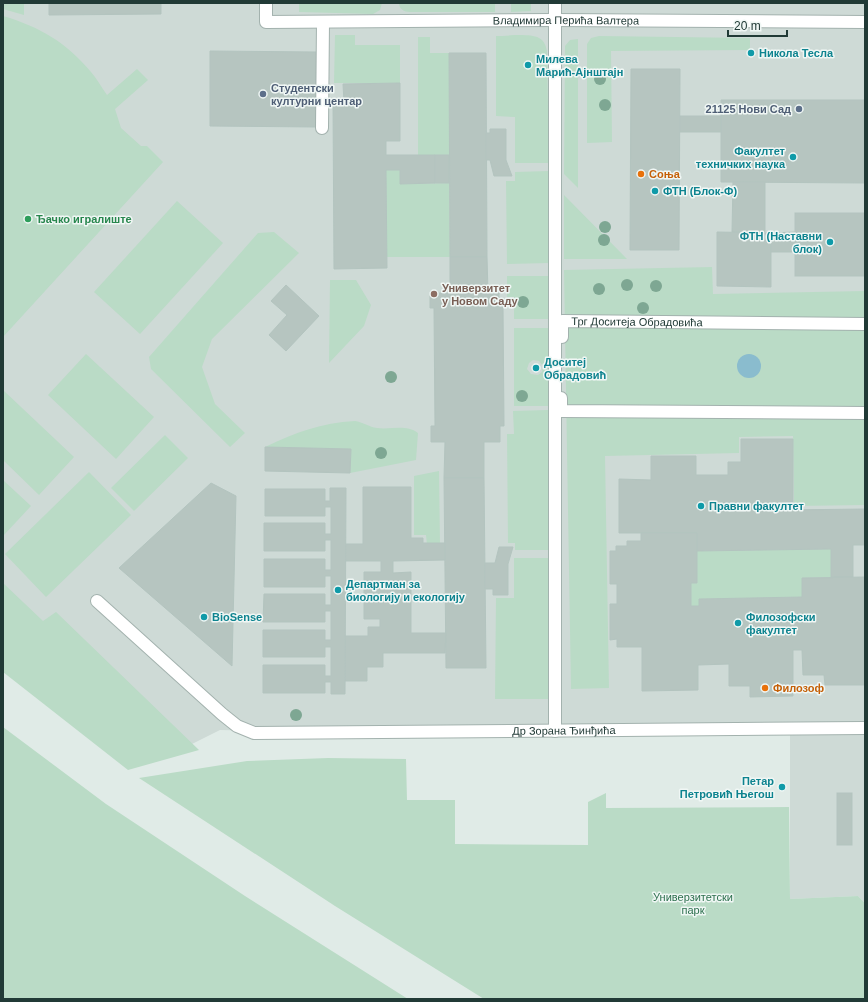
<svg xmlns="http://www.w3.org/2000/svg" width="868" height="1002" viewBox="0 0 868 1002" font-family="Arial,sans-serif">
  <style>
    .built { fill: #cedad6 }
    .green { fill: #badbc6; fill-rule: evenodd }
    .water { fill: #8abcce }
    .building { fill: #b6c5c0; stroke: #b3c4bf }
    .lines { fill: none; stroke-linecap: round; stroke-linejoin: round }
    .minor-casing { stroke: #a3b2ae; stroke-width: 14 }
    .minor { stroke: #fff; stroke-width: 12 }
    .tree { fill: #7ea793 }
    .culture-dot { fill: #0f9aa8; stroke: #f0f7f5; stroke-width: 1.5 }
    .service-dot { fill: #5c6f8a; stroke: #f0f7f5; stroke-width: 1.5 }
    .food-dot { fill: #e8710a; stroke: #f0f7f5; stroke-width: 1.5 }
    .leisure-dot { fill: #2e9e5b; stroke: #f0f7f5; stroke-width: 1.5 }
    .education-dot { fill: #8d6e63; stroke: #f0f7f5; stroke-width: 1.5 }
    .labels { text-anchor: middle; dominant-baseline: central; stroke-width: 3; stroke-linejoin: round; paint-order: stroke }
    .street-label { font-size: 11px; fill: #213a36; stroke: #f0f7f5 }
    .culture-label { font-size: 11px; font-weight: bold; fill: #0d838f; stroke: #f0f7f5; text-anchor: start }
    .service-label { font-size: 11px; font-weight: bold; fill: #4e5e75; stroke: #f0f7f5; text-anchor: start }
    .food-label { font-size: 11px; font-weight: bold; fill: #c56008; stroke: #f0f7f5; text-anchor: start }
    .leisure-label { font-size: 11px; font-weight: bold; fill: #27864d; stroke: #f0f7f5; text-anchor: start }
    .education-label { font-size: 11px; font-weight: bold; fill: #785e54; stroke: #f0f7f5; text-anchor: start }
    .park-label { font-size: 11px; fill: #2d704e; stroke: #f0f7f5 }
  </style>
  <rect width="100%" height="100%" fill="#e0ebe7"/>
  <polygon class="built" points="3,3 865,3 865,903 858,896 790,899 790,722 324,732 220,730 184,748 3,586"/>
  <g class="green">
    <polygon points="3,3 24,3 24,15 3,9"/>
    <polygon points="299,3 382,3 380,10 373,14 299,12"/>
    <path d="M399 3H495V12H410C404 12 399 9 399 3Z"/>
    <polygon points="511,3 531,3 531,11 511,12"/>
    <path d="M3 16C40 27 66 42 91 72 97 79 102 88 107 95L137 69 148 80 115 109 121 128 141 146H147L163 162 3 337Z"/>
    <polygon points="335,35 355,35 355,45 400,45 400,83 334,83"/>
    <path d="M496 36C507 36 529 33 539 38 544 40 546 46 547 51L549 163H515V117L496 116Z"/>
    <polygon points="599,36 750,38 750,50 611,51 612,142 587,143 587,44 591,38"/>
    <polygon points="418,37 430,37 430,53 449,53 449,155 418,155"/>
    <polygon points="578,39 578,188 564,174 565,46 570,40"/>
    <polygon points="386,170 400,170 400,184 449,183 450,257 387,257"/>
    <polygon points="549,171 549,263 507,264 506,181 515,181 515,172"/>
    <polygon points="564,195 627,259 564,259"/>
    <polygon points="177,201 223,243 140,334 94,292"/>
    <polygon points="274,232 299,253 212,339 202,367 215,404 245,433 230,447 151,369 149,357 258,233"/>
    <polygon points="712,267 713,294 865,291 865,505 794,506 793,436 739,437 739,453 605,456 609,688 571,689 564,270"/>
    <polygon points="507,276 549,276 549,319 514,319 514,297 507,297"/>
    <polygon points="330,280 356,280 371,305 364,326 329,363"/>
    <path d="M514 328H548V406H514ZM533 360 539 361 543 366 542 372 538 375 531 374 527 369 529 363Z"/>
    <polygon points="86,354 154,417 116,459 48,395"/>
    <polygon points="3,390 74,457 39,495 3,460"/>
    <polygon points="548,410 550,550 515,550 515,543 508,543 507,434 514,434 513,411"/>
    <path d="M355 421C363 422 369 427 377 428 391 430 406 424 418 433L416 460 350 473 351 449 265 447C296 432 321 423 355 421Z"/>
    <polygon points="165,435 188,458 134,511 111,488"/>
    <polygon points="439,471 440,545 427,545 426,535 414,535 414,476"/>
    <polygon points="89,472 131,515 46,597 5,554"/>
    <polygon points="3,480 31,506 3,536"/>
    <polygon points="831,549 831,577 802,578 802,597 699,599 699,606 691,606 691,583 697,583 697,551"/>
    <polygon points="514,558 550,558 549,699 495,699 496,598 514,598"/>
    <polygon points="3,583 43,621 56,612 199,750 128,770 3,672"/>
    <polygon points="3,727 106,804 245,896 408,999 3,999"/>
    <polygon points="328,758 406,759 407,800 455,800 455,844 588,845 588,802 606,793 606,808 789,807 790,899 858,896 865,903 865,999 484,999 335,906 139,778 247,761"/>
  </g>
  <circle class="water" cx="749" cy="366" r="12"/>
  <g class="building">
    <polygon points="49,3 161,3 161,14 49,15"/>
    <polygon points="210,51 317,52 316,127 210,126"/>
    <polygon points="449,53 486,53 487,257 450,257"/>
    <polygon points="631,69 680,69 679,250 630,250"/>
    <polygon points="400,83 400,141 386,141 386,155 435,155 435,183 400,184 400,170 386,170 387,268 334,269 333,102 344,102 343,84"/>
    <polygon points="721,100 865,100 865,183 721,182"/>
    <rect x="680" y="116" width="41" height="16"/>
    <polygon points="490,129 506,129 506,160 512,176 494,176 490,160 486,160 486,133 490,133"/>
    <rect x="435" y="155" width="14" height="28"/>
    <polygon points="733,182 765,182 765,232 732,232"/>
    <rect x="795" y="213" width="70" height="63"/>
    <polygon points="717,232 771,233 771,287 717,286"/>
    <polygon points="795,232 795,252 771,252 771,233"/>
    <polygon points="450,257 487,257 488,293 499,293 499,307 503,307 504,426 500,426 500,442 484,442 484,478 444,478 445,442 431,442 431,426 435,426 434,308 430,308 430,293 450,293"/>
    <polygon points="286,285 319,316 286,351 269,335 287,315 271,301"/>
    <polygon points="741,439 793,439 793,502 783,503 783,510 865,509 865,545 853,545 853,577 831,577 831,549 697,551 697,533 619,533 619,479 651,480 651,456 696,456 696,475 728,475 728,462 741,462"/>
    <polygon points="265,447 351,449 350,473 265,471"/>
    <polygon points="444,478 484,478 486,668 446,668"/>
    <polygon points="211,483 236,496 232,666 119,568"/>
    <polygon points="363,487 411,487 411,538 423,538 423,543 445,543 445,560 393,561 393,573 411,572 411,633 446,633 445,653 383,653 383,667 367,667 367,681 345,681 345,636 368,636 368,627 380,627 380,619 364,619 364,572 381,572 381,561 345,561 345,544 363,544"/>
    <polygon points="330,488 346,488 345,694 331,694 331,682 325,682 325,693 263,693 263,665 325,665 325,676 331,676 331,647 325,647 325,657 263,657 263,630 325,630 325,640 331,640 331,611 325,611 325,622 263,622 264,594 325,594 325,605 331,605 331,576 325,576 325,587 264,587 264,559 325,559 325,570 331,570 331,540 325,540 325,551 264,551 264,523 325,523 325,534 331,534 331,507 325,507 325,516 265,516 265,489 325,489 325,501 330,501"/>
    <polygon points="641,533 697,533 697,583 691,583 691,606 699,606 699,599 802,597 802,578 865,577 865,685 825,685 824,675 803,675 802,650 793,650 793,696 750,697 750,686 729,686 729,664 698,665 698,690 642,691 642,647 617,647 617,639 610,640 610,604 617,604 617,584 610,584 610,551 616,551 616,546 627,546 627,541 641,541"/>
    <polygon points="499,547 513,547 508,564 508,595 493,595 493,589 485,589 485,563 495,563"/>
    <rect x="837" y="793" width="15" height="52"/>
  </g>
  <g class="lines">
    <g class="minor-casing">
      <g id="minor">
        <path id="s1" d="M266 3V22L555 20 865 22"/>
        <polyline points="555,3 555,731"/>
        <polyline points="322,128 323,22"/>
        <path id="s2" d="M562 337V321L865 324"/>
        <polyline points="561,398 561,411 865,413"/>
        <path id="s3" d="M97 601 222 714 237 726 254 733 865 728"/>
      </g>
    </g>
    <use href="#minor" class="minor"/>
  </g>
  <g class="tree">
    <circle cx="600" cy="79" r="6"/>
    <circle cx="605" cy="105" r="6"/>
    <circle cx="605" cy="227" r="6"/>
    <circle cx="604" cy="240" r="6"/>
    <circle cx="627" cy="285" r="6"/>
    <circle cx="656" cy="286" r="6"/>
    <circle cx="599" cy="289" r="6"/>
    <circle cx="523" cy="302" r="6"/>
    <circle cx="643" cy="308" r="6"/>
    <circle cx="391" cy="377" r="6"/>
    <circle cx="522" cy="396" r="6"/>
    <circle cx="381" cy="453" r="6"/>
    <circle cx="296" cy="715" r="6"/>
  </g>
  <g class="culture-dot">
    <circle cx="751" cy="53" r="4"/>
    <circle cx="528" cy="65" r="4"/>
    <circle cx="793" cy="157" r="4"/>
    <circle cx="655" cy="191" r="4"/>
    <circle cx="830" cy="242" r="4"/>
    <circle cx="536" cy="368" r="4"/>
    <circle cx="701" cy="506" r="4"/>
    <circle cx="338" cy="590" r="4"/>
    <circle cx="204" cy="617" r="4"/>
    <circle cx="738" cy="623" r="4"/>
    <circle cx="782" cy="787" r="4"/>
  </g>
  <g class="service-dot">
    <circle cx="263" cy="94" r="4"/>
    <circle cx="799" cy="109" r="4"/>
  </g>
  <g class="food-dot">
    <circle cx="641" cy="174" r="4"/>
    <circle cx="765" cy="688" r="4"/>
  </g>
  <circle class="leisure-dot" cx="28" cy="219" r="4"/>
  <circle class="education-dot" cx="434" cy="294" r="4"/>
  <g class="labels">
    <g class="street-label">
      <text stroke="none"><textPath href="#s1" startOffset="319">Владимира Перића Валтера</textPath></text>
      <text stroke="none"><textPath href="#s2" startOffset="91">Трг Доситеја Обрадовића</textPath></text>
      <text stroke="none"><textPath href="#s3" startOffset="516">Др Зорана Ђинђића</textPath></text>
    </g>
    <g class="culture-label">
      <text x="759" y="53">Никола Тесла</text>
      <text x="536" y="59">Милева<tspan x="536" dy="13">Марић-Ајнштајн</tspan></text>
      <text x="785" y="151" text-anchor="end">Факултет<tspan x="785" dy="13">техничких наука</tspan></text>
      <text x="663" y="191">ФТН (Блок-Ф)</text>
      <text x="822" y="236" text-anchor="end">ФТН (Наставни<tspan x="822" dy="13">блок)</tspan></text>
      <text x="544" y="362">Доситеј<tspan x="544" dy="13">Обрадовић</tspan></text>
      <text x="709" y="506">Правни факултет</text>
      <text x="346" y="584">Департман за<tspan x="346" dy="13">биологију и екологију</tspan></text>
      <text x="212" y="617">BioSense</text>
      <text x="746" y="617">Филозофски<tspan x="746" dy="13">факултет</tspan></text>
      <text x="774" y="781" text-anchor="end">Петар<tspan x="774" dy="13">Петровић Његош</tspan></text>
    </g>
    <g class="service-label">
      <text x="271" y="88">Студентски<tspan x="271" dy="13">културни центар</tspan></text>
      <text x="791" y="109" text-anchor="end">21125 Нови Сад</text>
    </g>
    <g class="food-label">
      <text x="649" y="174">Соња</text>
      <text x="773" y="688">Филозоф</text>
    </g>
    <g class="leisure-label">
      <text x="36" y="219">Ђачко игралиште</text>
    </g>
    <g class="education-label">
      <text x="442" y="288">Универзитет<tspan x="442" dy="13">у Новом Саду</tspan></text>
    </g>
    <g class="park-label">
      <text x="693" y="897">Универзитетски<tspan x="693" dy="13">парк</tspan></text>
    </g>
  </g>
  <rect width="868" height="1002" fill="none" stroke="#213a36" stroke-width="8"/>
  <path d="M728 30v6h59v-6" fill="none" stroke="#213a36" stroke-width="2"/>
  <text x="734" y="30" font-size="12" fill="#213a36" stroke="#f0f7f5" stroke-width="3" paint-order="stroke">20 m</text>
</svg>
